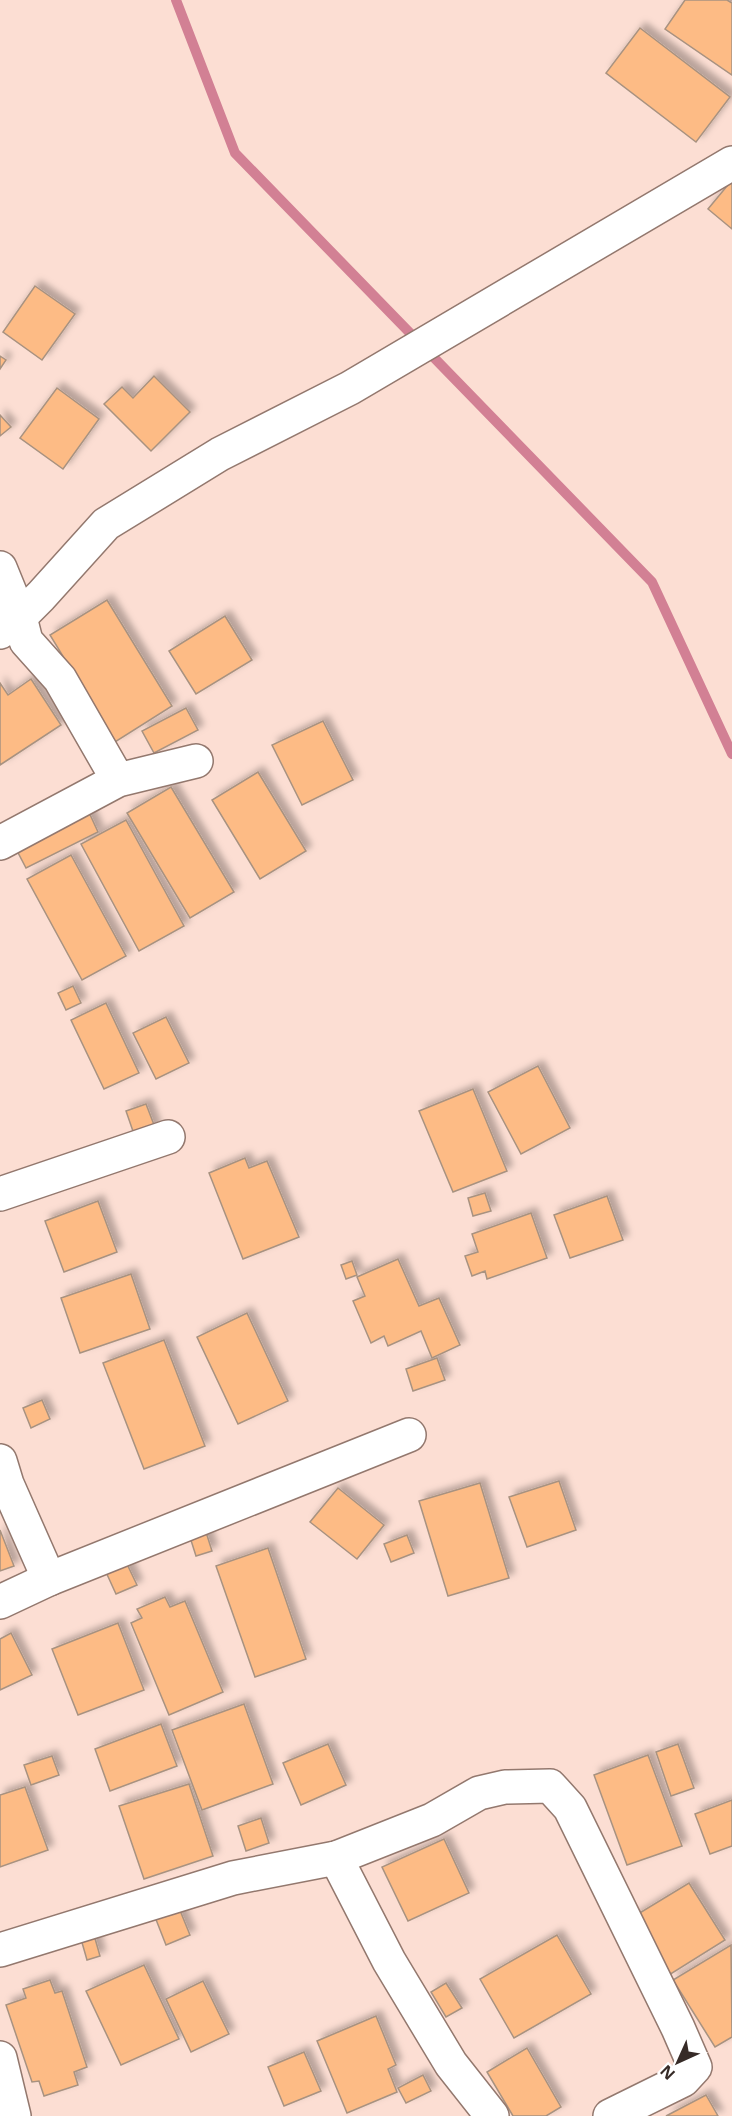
<svg xmlns="http://www.w3.org/2000/svg" width="732" height="2116" viewBox="0 0 732 2116" font-family="'Open Sans',sans-serif">
  <style>
    .lines { fill: none; stroke-linecap: round; stroke-linejoin: round }
    .stream { stroke: #d28094; stroke-width: 10 }
    .building { fill: #fdbb85; stroke: #a89280; stroke-width: 1.5; filter: url(#shadow) }
    .minor-casing { stroke: #93786e; stroke-width: 36 }
    .minor { stroke: #fff; stroke-width: 33 }
  </style>
  <defs>
    <filter id="shadow"><feDropShadow dx="5.5" dy="-5.5" stdDeviation="3" flood-color="#0004"/></filter>
  </defs>
  <rect width="100%" height="100%" fill="#fcded3"/>
  <g class="lines">
    <polyline class="stream" points="176,0 235,153 652,582 732,754"/>
  </g>
  <g class="building">
    <polygon points="685,0 727,0 732,3 732,75 665,29"/>
    <polygon points="640,28 730,97 696,142 606,73"/>
    <polygon points="732,180 732,229 708,209"/>
    <polygon points="35,286 75,314 42,360 3,332"/>
    <polygon points="0,356 6,360 0,369"/>
    <polygon points="154,376 190,412 151,451 104,404 122,387 133,398"/>
    <polygon points="57,388 99,419 63,469 20,438"/>
    <polygon points="0,415 11,427 0,436"/>
    <polygon points="107,600 172,706 115,742 50,635"/>
    <polygon points="225,616 252,660 196,694 169,651"/>
    <polygon points="31,679 61,725 0,765 0,683 8,695"/>
    <polygon points="186,708 198,730 154,753 142,731"/>
    <polygon points="323,721 353,780 302,805 272,745"/>
    <polygon points="258,772 306,851 260,879 212,800"/>
    <polygon points="171,787 234,892 190,918 127,813"/>
    <polygon points="86,806 98,832 26,868 13,843"/>
    <polygon points="126,820 184,926 139,951 81,844"/>
    <polygon points="71,855 126,956 82,980 27,879"/>
    <polygon points="73,986 81,1003 66,1010 58,993"/>
    <polygon points="106,1003 139,1073 104,1089 71,1020"/>
    <polygon points="166,1017 189,1063 156,1079 133,1033"/>
    <polygon points="538,1066 570,1128 521,1154 488,1092"/>
    <polygon points="473,1089 507,1171 453,1192 419,1111"/>
    <polygon points="146,1104 156,1130 135,1137 126,1111"/>
    <polygon points="245,1158 249,1168 267,1161 299,1237 243,1259 209,1173"/>
    <polygon points="485,1193 491,1211 473,1216 468,1198"/>
    <polygon points="607,1196 623,1240 570,1258 554,1215"/>
    <polygon points="98,1201 117,1252 64,1272 45,1221"/>
    <polygon points="531,1213 547,1258 487,1279 485,1271 472,1276 465,1256 478,1252 472,1234"/>
    <polygon points="398,1259 419,1306 439,1298 460,1345 432,1358 421,1331 388,1346 384,1336 371,1343 353,1301 365,1296 357,1277"/>
    <polygon points="352,1261 357,1275 346,1279 341,1265"/>
    <polygon points="131,1274 150,1329 80,1353 61,1298"/>
    <polygon points="247,1313 288,1401 238,1424 197,1337"/>
    <polygon points="164,1340 205,1446 144,1469 103,1363"/>
    <polygon points="437,1358 445,1380 413,1391 406,1369"/>
    <polygon points="42,1400 50,1419 31,1428 23,1408"/>
    <polygon points="559,1481 576,1530 527,1547 509,1497"/>
    <polygon points="480,1483 509,1578 448,1596 419,1501"/>
    <polygon points="338,1488 384,1525 357,1559 310,1522"/>
    <polygon points="205,1529 212,1551 196,1556 189,1534"/>
    <polygon points="0,1530 14,1566 0,1571"/>
    <polygon points="407,1535 414,1553 391,1562 384,1544"/>
    <polygon points="268,1548 306,1659 255,1677 216,1566"/>
    <polygon points="126,1562 137,1585 116,1594 105,1570"/>
    <polygon points="165,1597 170,1607 185,1601 223,1692 169,1715 131,1623 142,1618 137,1609"/>
    <polygon points="118,1623 144,1690 78,1715 52,1649"/>
    <polygon points="11,1633 32,1675 0,1690 0,1639"/>
    <polygon points="244,1704 273,1784 202,1810 172,1730"/>
    <polygon points="161,1724 177,1766 110,1791 95,1749"/>
    <polygon points="328,1744 346,1785 301,1805 283,1763"/>
    <polygon points="678,1744 694,1788 671,1796 656,1752"/>
    <polygon points="648,1755 682,1846 627,1865 594,1775"/>
    <polygon points="52,1756 59,1775 31,1785 24,1765"/>
    <polygon points="189,1784 213,1856 144,1879 119,1806"/>
    <polygon points="25,1787 48,1850 0,1867 0,1795"/>
    <polygon points="732,1800 732,1846 710,1854 695,1814"/>
    <polygon points="261,1818 269,1843 246,1851 238,1826"/>
    <polygon points="444,1839 469,1893 408,1921 382,1867"/>
    <polygon points="689,1883 725,1940 669,1975 633,1917"/>
    <polygon points="179,1908 190,1935 166,1945 155,1917"/>
    <polygon points="94,1935 100,1956 87,1960 81,1939"/>
    <polygon points="557,1935 591,1994 514,2038 480,1979"/>
    <polygon points="731,1945 732,2037 715,2047 673,1980"/>
    <polygon points="144,1965 179,2039 121,2065 86,1991"/>
    <polygon points="50,1980 55,1993 62,1991 87,2067 74,2072 78,2085 44,2096 39,2081 32,2082 6,2005 26,1998 23,1989"/>
    <polygon points="203,1981 229,2034 191,2052 166,1999"/>
    <polygon points="446,1983 462,2008 446,2017 431,1992"/>
    <polygon points="376,2016 396,2065 388,2069 397,2092 347,2113 317,2041"/>
    <polygon points="527,2048 561,2107 546,2116 513,2116 487,2072"/>
    <polygon points="304,2052 321,2091 284,2106 268,2067"/>
    <polygon points="423,2075 431,2091 406,2103 398,2088"/>
    <polygon points="706,2095 718,2116 666,2116"/>
  </g>
  <g class="lines">
    <g class="minor-casing">
      <g id="minor">
        <polyline points="0,568 20,617 26,641 60,679 118,780"/>
        <polyline points="0,632 20,617 41,596 106,524 220,454 350,388 732,163"/>
        <polyline points="0,843 118,780 196,761"/>
        <polyline points="0,1194 168,1137"/>
        <polyline points="0,1461 7,1484 49,1579"/>
        <polyline points="0,1602 49,1579 409,1435"/>
        <polyline points="336,1858 389,1961 451,2064 492,2116"/>
        <polyline points="0,1950 233,1878 336,1858 432,1820 479,1793 505,1787 550,1786 570,1808 678,2028 695,2067 683,2080 610,2116"/>
        <polyline points="0,2058 14,2116"/>
      </g>
    </g>
    <use href="#minor" class="minor"/>
  </g>
  <g transform="translate(678 2062) rotate(225)" stroke="#ffffff" stroke-width="4.5" paint-order="stroke">
  <path d="M0-4.5L10 22L0 15L-10 22Z" fill="#362b27"/>
  <text y="-9" font-size="16" font-weight="bold" text-anchor="middle" fill="#362b27">N</text>
  </g>
</svg>
